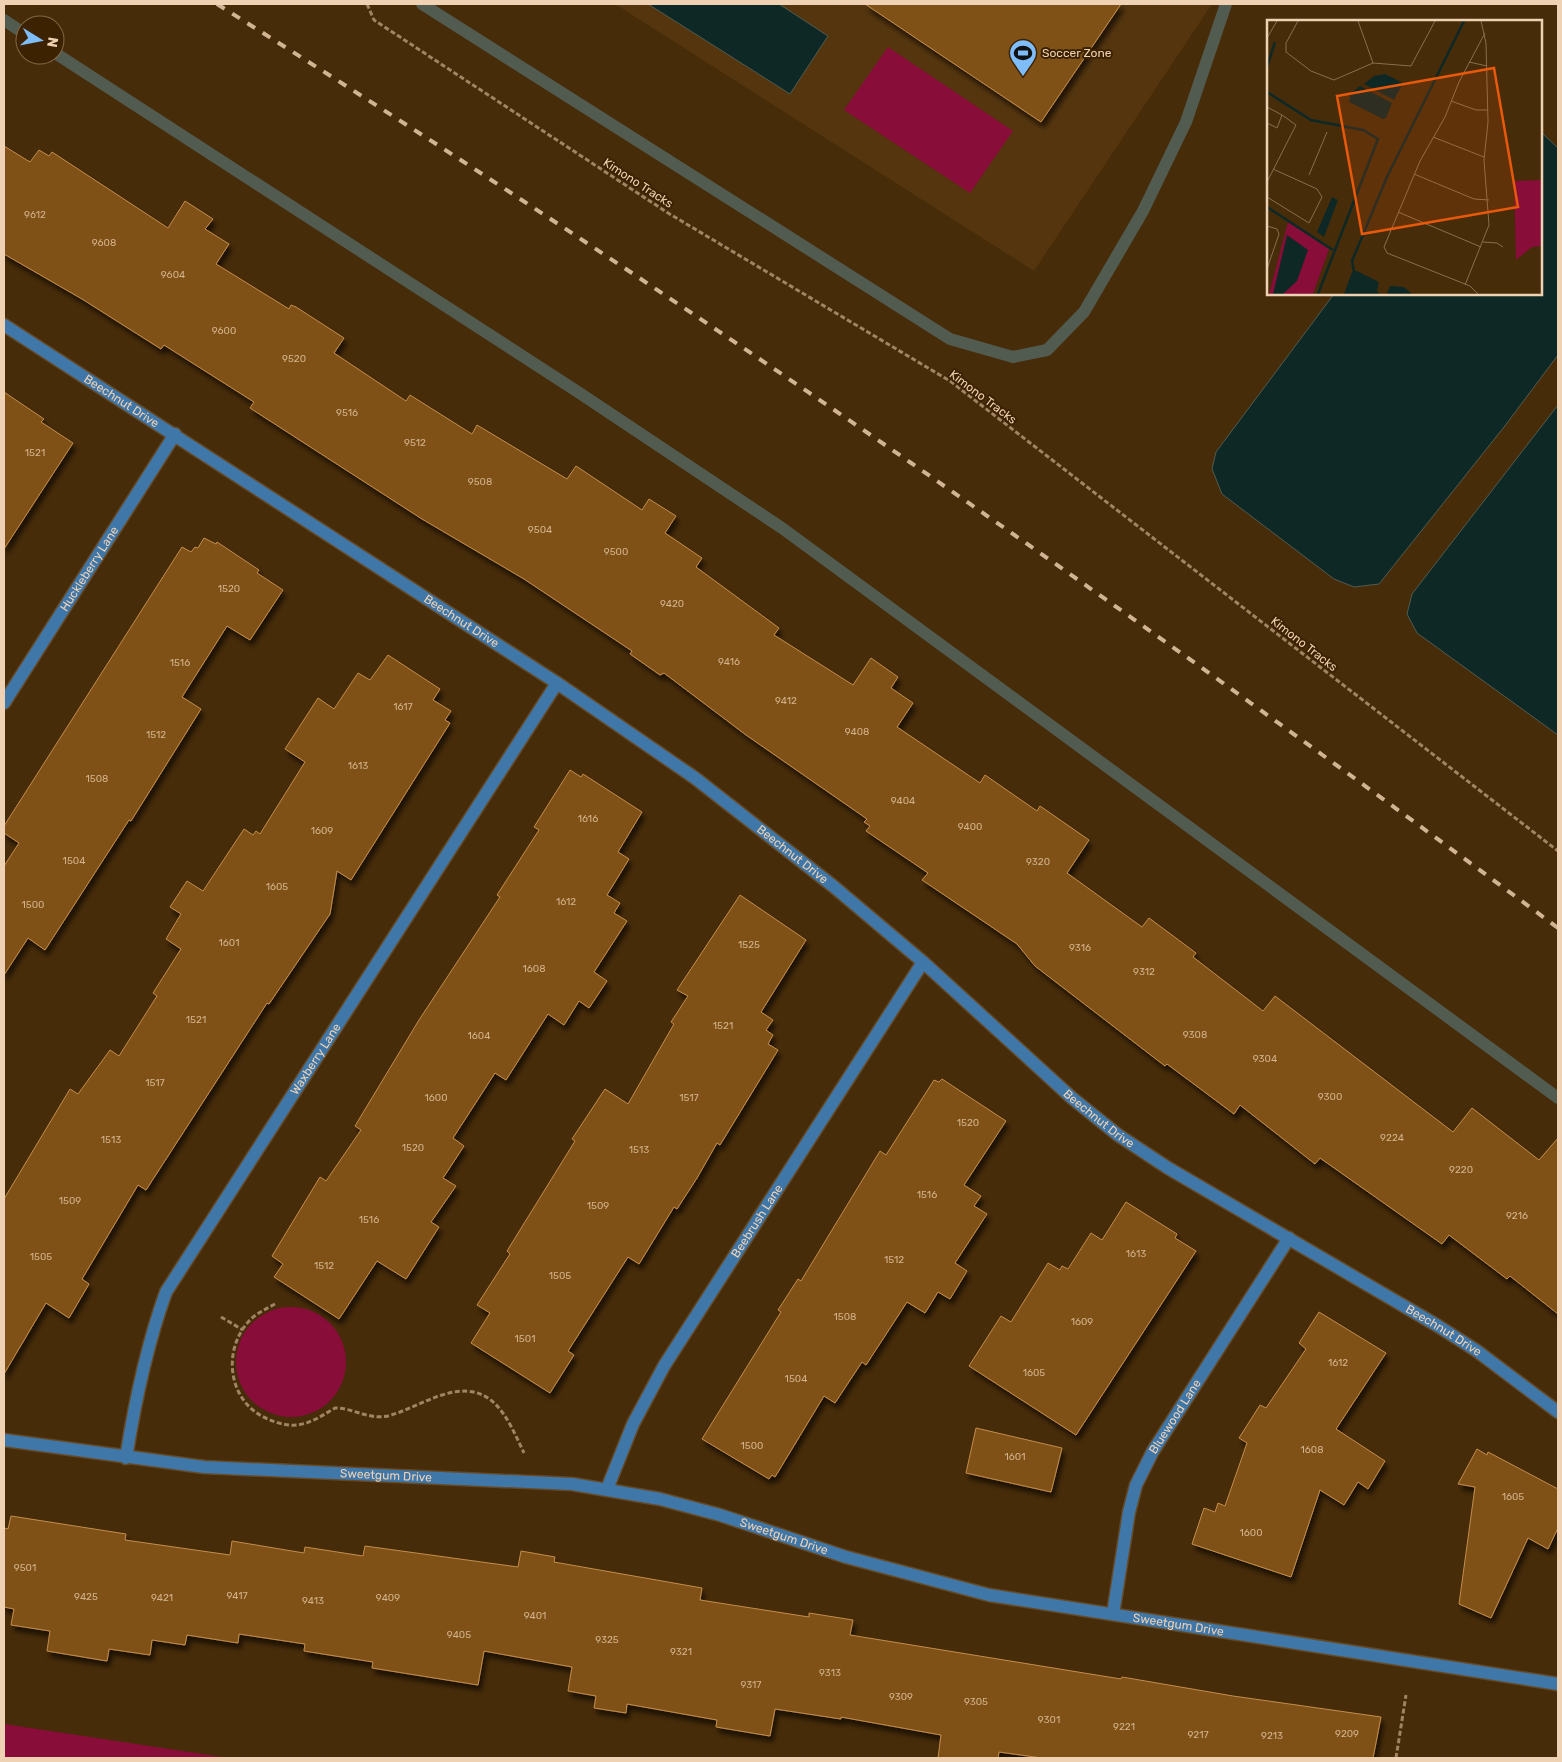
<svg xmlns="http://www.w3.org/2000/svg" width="1562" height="1762" viewBox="0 0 1562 1762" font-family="Rubik,sans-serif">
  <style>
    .built { fill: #54350e }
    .green { fill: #880d39 }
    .water { fill: #0e2826; stroke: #525b50 }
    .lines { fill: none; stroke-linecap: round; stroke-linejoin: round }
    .stream { stroke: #525b50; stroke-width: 12 }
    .building { fill: #7f5113; stroke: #c38d4e; filter: url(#shadow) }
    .minor-casing { stroke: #654a28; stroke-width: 15 }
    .path { stroke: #a08463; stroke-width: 3; stroke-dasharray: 5 2.5; stroke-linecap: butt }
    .minor { stroke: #4077a9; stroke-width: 12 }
    .rail { stroke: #d0b494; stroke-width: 4; stroke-dasharray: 9 9; stroke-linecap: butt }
    .labels { text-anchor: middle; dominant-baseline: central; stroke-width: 4; stroke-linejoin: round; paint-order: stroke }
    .number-label { font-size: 10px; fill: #d3b28b }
    .poi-label { font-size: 12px; fill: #efd2b3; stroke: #3d2200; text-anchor: start }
    .street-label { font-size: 12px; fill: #efd2b3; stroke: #3d2200 }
    .inset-river { fill: none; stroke: #0e2826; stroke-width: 2.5 }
    .inset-road { fill: none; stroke: #8a6e4d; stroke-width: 1 }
    .view { fill: #e8590c; fill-opacity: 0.15; stroke: #e8590c; stroke-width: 2.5 }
    .inset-edge { fill: none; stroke: #efd2b3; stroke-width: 2.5 }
  </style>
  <defs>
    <filter id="shadow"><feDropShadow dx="3" dy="5.5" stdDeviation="2.5" flood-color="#0009"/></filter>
  </defs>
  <rect width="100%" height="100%" fill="#472c09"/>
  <polygon class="built" points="615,4 1212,4 1034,271"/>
  <g class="green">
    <polygon points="888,47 1013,131 970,193 844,110"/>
    <circle cx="291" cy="1362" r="55"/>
    <polygon points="4,1724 229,1758 4,1758"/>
  </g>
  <g class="water">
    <polygon points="648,4 779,4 828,36 790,94"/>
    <polygon points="1541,132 1558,148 1558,355 1504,427 1379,584 1354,587 1334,579 1222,494 1212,469 1216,452 1334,294 1541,294"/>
    <polygon points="1558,405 1558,735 1417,633 1407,614 1412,594"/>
  </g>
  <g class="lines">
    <g class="stream">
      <polyline points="422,4 950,339 1013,357 1047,350 1084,312 1143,211 1186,122 1226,4"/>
      <polyline points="4,20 25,34"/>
      <polyline points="55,53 578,392 782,528 1558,1098"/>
    </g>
  </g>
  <g class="building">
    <polygon points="865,4 1121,4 1041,122"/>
    <polygon points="4,146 30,162 39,150 49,156 52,152 168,228 185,201 213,219 205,229 229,244 216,264 289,309 291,305 296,307 344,338 334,353 406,401 410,395 472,434 477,425 567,479 576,466 642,510 649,499 676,516 665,533 702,558 696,567 779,628 774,635 853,685 871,658 898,677 891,688 913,703 897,727 980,783 985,775 1037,811 1040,806 1089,840 1067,873 1142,927 1149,918 1196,953 1193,957 1263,1011 1275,996 1453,1132 1472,1108 1539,1160 1558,1138 1558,1314 1510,1276 1507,1279 1449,1235 1442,1244 1320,1158 1315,1164 1240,1105 1234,1114 1167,1064 1165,1066 1035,966 1017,944 922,880 928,873 866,831 870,826 864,822 867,819 746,735 664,673 660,675 630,654 632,651 524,579 422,519 250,408 254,402 164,345 161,349 82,299 4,254"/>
    <polygon points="4,392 44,419 41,422 73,443 4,549"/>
    <polygon points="204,538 216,544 217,542 259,570 257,573 283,590 250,640 227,626 182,697 201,709 131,821 129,820 45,950 28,938 4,975 4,866 19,843 4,833 4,826 182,547 191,552 195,547 198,548"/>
    <polygon points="388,655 440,689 433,700 451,711 445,720 450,723 351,880 337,871 330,914 269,1004 267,1003 146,1190 138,1185 82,1279 89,1284 69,1318 46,1303 4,1374 4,1199 70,1089 78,1094 110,1050 119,1056 157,996 153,993 181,949 166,939 181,914 170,907 187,881 203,891 244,829 253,835 256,831 260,834 305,762 285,749 318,698 334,709 358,673 370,680"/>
    <polygon points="570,770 581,777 583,774 642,812 618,852 629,859 607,895 620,903 614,913 627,921 594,972 607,981 589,1008 579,1001 564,1025 548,1014 506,1080 495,1073 453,1138 464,1146 443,1178 456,1186 431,1222 439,1227 406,1279 377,1261 339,1319 274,1277 283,1264 272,1256 320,1177 326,1181 361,1130 355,1126 419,1020 500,897 497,895 539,830 534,827"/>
    <polygon points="740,895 806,940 761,1012 773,1020 766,1030 773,1035 768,1044 778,1050 720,1145 717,1143 697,1178 677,1209 674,1207 639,1264 628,1257 568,1351 574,1355 550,1393 471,1343 490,1313 477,1305 510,1254 507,1251 575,1141 572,1139 605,1089 628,1104 674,1024 671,1022 688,996 677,990"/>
    <polygon points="942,1079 1006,1121 964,1185 981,1196 974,1206 987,1214 955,1263 967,1271 950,1299 938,1292 925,1313 907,1302 866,1365 862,1362 835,1403 824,1396 775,1477 772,1475 769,1479 702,1439 781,1312 778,1310 798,1279 801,1281 880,1151 886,1155 934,1080 939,1082"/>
    <polygon points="1126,1202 1177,1234 1175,1238 1196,1251 1076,1435 969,1366 1001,1316 1011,1322 1048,1263 1060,1270 1062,1266 1068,1269 1091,1233 1102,1240"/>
    <polygon points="1319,1312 1386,1353 1336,1429 1385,1461 1368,1489 1358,1482 1344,1505 1320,1490 1291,1577 1192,1544 1204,1508 1215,1512 1218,1503 1225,1506 1247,1443 1239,1438 1260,1405 1266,1408 1306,1349 1299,1343"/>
    <polygon points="976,1428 1062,1448 1051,1492 966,1473"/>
    <polygon points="1477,1449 1487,1455 1488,1452 1558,1489 1558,1528 1548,1549 1528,1538 1491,1618 1459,1604 1475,1487 1458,1484"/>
    <polygon points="11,1516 126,1534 125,1540 230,1555 232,1541 304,1553 305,1547 363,1556 365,1546 518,1567 521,1551 555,1557 554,1562 702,1588 700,1600 809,1617 809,1613 853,1620 850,1635 1121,1679 1122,1677 1233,1696 1381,1717 1373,1758 1042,1758 999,1752 998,1758 938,1758 941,1735 841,1717 841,1719 775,1709 770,1736 716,1727 717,1720 627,1704 626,1713 594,1708 596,1696 568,1691 572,1667 484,1651 478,1685 372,1668 373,1662 304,1651 305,1644 239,1634 238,1643 187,1635 185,1645 152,1640 150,1655 109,1649 107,1661 47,1651 50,1631 11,1625 14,1609 4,1607 4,1528 8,1529"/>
  </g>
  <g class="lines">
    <g class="minor-casing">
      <g id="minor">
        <path id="s1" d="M4 325 557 683 695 778 833 886 923 962 1072 1098 1118 1135 1168 1168 1438 1326 1477 1351 1558 1412"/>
        <path id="s2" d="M4 703 175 434"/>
        <path id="s3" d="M4 1440 204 1467 572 1484 660 1499 720 1515 846 1557 989 1595 1558 1684"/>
        <path id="s4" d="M126 1458C135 1401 146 1347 166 1292L557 683"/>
        <path id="s5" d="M607 1489 633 1424 664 1366 923 962"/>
        <path id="s6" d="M1113 1614 1129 1512 1136 1485 1153 1451 1289 1238"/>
      </g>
    </g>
    <g class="path">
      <polyline points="367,4 374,20 668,213 950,381 1558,851"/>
      <path d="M275 1304C266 1309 257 1313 250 1320 221 1350 228 1403 268 1419 277 1423 287 1426 297 1425 312 1423 323 1415 335 1408 353 1408 369 1420 388 1416 406 1411 423 1401 442 1395 492 1379 506 1415 524 1453"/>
      <polyline points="221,1317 243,1330"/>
      <polyline points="1396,1758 1406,1695"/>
    </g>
    <use href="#minor" class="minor"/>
    <path class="rail" d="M217 4C677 293 1122 604 1558 928"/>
  </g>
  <defs>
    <g id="stadium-pin" transform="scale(1.4375)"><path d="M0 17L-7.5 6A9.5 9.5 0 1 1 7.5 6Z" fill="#7ebdf9" stroke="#3d2200"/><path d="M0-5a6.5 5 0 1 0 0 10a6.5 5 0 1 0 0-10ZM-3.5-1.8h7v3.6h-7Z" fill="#111"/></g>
  </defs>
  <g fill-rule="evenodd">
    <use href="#stadium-pin" x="1023" y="53"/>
  </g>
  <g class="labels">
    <g class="number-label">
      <text x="35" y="215">9612</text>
      <text x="104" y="243">9608</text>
      <text x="173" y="275">9604</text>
      <text x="224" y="331">9600</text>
      <text x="294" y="359">9520</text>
      <text x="347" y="413">9516</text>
      <text x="415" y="443">9512</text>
      <text x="35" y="453">1521</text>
      <text x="480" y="482">9508</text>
      <text x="540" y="530">9504</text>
      <text x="616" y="552">9500</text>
      <text x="229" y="589">1520</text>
      <text x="672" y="604">9420</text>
      <text x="729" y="662">9416</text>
      <text x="180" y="663">1516</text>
      <text x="786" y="701">9412</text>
      <text x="403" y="707">1617</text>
      <text x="857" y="732">9408</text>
      <text x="156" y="735">1512</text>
      <text x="358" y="766">1613</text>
      <text x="97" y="779">1508</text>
      <text x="903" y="801">9404</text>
      <text x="588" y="819">1616</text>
      <text x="970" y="827">9400</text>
      <text x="322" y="831">1609</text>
      <text x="74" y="861">1504</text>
      <text x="1038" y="862">9320</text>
      <text x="277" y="887">1605</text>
      <text x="566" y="902">1612</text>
      <text x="33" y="905">1500</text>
      <text x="229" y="943">1601</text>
      <text x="749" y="945">1525</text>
      <text x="1080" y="948">9316</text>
      <text x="534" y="969">1608</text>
      <text x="1144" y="972">9312</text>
      <text x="196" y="1020">1521</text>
      <text x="723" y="1026">1521</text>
      <text x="1195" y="1035">9308</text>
      <text x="479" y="1036">1604</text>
      <text x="1265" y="1059">9304</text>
      <text x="155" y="1083">1517</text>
      <text x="1330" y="1097">9300</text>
      <text x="436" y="1098">1600</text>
      <text x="689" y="1098">1517</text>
      <text x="968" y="1123">1520</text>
      <text x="1392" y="1138">9224</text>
      <text x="111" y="1140">1513</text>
      <text x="413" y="1148">1520</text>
      <text x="639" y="1150">1513</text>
      <text x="1461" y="1170">9220</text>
      <text x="927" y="1195">1516</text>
      <text x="70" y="1201">1509</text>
      <text x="598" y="1206">1509</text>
      <text x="1517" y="1216">9216</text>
      <text x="369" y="1220">1516</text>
      <text x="1136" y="1254">1613</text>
      <text x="41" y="1257">1505</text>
      <text x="894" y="1260">1512</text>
      <text x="324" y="1266">1512</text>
      <text x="560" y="1276">1505</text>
      <text x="845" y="1317">1508</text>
      <text x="1082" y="1322">1609</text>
      <text x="525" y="1339">1501</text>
      <text x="1338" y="1363">1612</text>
      <text x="1034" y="1373">1605</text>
      <text x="796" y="1379">1504</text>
      <text x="752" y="1446">1500</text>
      <text x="1312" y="1450">1608</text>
      <text x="1015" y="1457">1601</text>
      <text x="1513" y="1497">1605</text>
      <text x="1251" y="1533">1600</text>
      <text x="25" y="1568">9501</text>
      <text x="237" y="1596">9417</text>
      <text x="86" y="1597">9425</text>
      <text x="162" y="1598">9421</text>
      <text x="388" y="1598">9409</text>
      <text x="313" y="1601">9413</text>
      <text x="535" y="1616">9401</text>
      <text x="459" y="1635">9405</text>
      <text x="607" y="1640">9325</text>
      <text x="681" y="1652">9321</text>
      <text x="830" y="1673">9313</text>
      <text x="751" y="1685">9317</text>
      <text x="901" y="1697">9309</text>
      <text x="976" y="1702">9305</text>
      <text x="1049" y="1720">9301</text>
      <text x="1124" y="1727">9221</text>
      <text x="1347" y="1734">9209</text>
      <text x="1198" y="1735">9217</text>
      <text x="1272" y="1736">9213</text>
    </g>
    <g class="poi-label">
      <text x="1042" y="53">Soccer Zone</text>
    </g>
    <g class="street-label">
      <text transform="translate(638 183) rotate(33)">Kimono Tracks</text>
      <text transform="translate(983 397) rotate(37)">Kimono Tracks</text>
      <text stroke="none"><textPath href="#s1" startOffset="140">Beechnut Drive</textPath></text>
      <text stroke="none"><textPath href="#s2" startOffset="159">Huckleberry Lane</textPath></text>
      <text stroke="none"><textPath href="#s1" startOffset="545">Beechnut Drive</textPath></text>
      <text transform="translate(1304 644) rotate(38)">Kimono Tracks</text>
      <text stroke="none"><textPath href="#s1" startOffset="950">Beechnut Drive</textPath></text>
      <text stroke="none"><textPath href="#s4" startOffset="448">Waxberry Lane</textPath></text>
      <text stroke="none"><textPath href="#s1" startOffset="1355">Beechnut Drive</textPath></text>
      <text stroke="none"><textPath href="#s5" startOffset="308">Beebrush Lane</textPath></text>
      <text stroke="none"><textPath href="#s1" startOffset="1760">Beechnut Drive</textPath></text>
      <text stroke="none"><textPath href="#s6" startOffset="210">Bluewood Lane</textPath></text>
      <text stroke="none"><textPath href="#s3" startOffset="384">Sweetgum Drive</textPath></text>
      <text stroke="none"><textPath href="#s3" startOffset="789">Sweetgum Drive</textPath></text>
      <text stroke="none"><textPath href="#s3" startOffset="1194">Sweetgum Drive</textPath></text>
    </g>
  </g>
  <g transform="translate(1267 20)">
    <rect width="275" height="275" fill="#472c09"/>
    <path d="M275 160V226L265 227 249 240 247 161ZM21 202 62 229 46 274H2Z" fill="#880d39"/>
    <path d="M118 54 136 63 127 80 97 64 107 56ZM93 66 125 83 119 98 116 99 82 82 84 73ZM65 177 71 180 57 217 50 212ZM20 215 41 230 30 261 16 274H6ZM90 251 112 262 110 271 113 274H77L85 252ZM123 266 137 267 145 274H120Z" fill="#0e2826"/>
    <path class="inset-river" d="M0 47 8 22M0 72 44 100 96 110 111 119 51 274M0 187 66 230M87 252 85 241 120 157 197 1"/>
    <path class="inset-road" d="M31 1 19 23V32L44 51 67 60 106 43 91 1M0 18 10 1M202 42 220 46M106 43 144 46 168 1M184 81 209 90H221M0 87 15 95 10 108 0 103M166 117 217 137M147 154 207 179 222 180M42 155 60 112M0 162 29 105 15 95M0 177 42 203 55 177 50 169 6 149M131 192 214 227M0 206 10 209 12 214 0 249M216 222 230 223 236 227M198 265 222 205 217 140 221 102 219 23 214 1M211 274 203 266 120 233 117 227 153 141 178 97 192 62 218 13"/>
    <path class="view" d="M227 48 251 187 95 214 70 76Z"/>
    <rect width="275" height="275" class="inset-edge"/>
  </g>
  <rect width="1562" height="1762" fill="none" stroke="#efd2b3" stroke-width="10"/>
  <g transform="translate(40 40) rotate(100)"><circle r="24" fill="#3d2200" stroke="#846848"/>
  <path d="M0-4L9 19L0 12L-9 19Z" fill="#7ebdf9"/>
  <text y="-8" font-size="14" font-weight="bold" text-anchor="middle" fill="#efd2b3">N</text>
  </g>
</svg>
